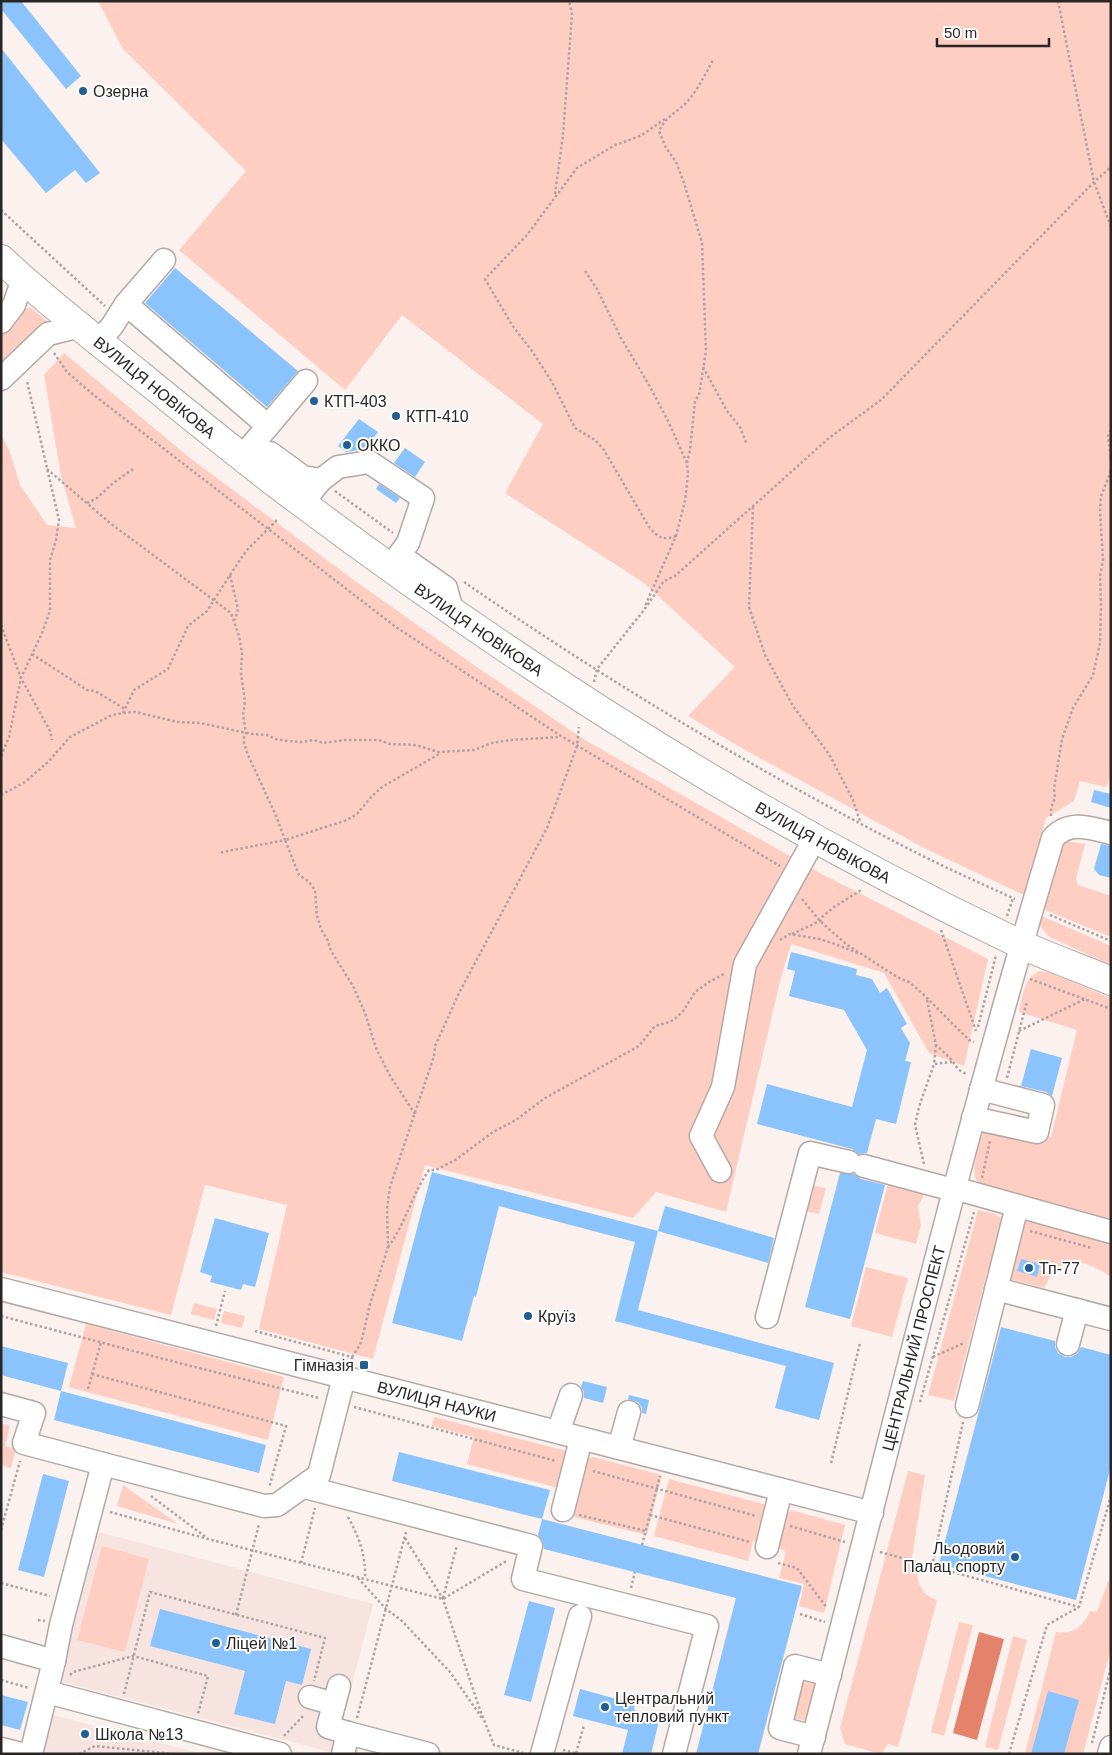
<svg xmlns="http://www.w3.org/2000/svg" width="1112" height="1755" viewBox="0 0 1112 1755" font-family="Arial,sans-serif">
  <style>
    .built { fill: #f7e4e0 }
    .green { fill: #ffcec2 }
    .water { fill: #e4836b }
    .building { fill: #8bc4fd }
    .lines { fill: none; stroke-linecap: round; stroke-linejoin: round }
    .minor-casing { stroke: #b2a9a6; stroke-width: 25 }
    .major-casing { stroke: #b2a9a6; stroke-width: 30 }
    .path { stroke: #aca4a3; stroke-width: 2.5; stroke-dasharray: 2.5 2.5; stroke-linecap: butt }
    .minor { stroke: #fff; stroke-width: 22 }
    .major { stroke: #fff; stroke-width: 28 }
    .poi-dot { fill: #205e94; stroke: #fff; stroke-width: 2 }
    .labels { text-anchor: middle; dominant-baseline: central; stroke-width: 4; stroke-linejoin: round; paint-order: stroke }
    .poi-label { font-size: 16px; fill: #292625; stroke: #fff; text-anchor: start }
    .street-label { font-size: 16px; fill: #292625; stroke: #fff }
  </style>
  <rect width="100%" height="100%" fill="#fbf1ef"/>
  <g class="built">
    <polygon points="99,1532 373,1604 334,1753 59,1681"/>
    <polygon points="49,1714 203,1754 39,1754"/>
  </g>
  <g class="green">
    <polygon points="98,1 1111,1 1111,770 1107,787 1080,781 1074,801 1046,818 1024,895 926,849 745,750 688,716 735,667 644,583 505,493 543,424 402,315 345,390 179,250 246,171 123,49"/>
    <polygon points="24,308 31,308 48,322 1,364 1,331"/>
    <polygon points="64,353 190,458 351,578 471,663 585,740 818,872 988,959 964,1066 929,1053 884,973 791,944 780,981 726,1212 656,1192 633,1218 425,1165 373,1359 259,1329 287,1205 205,1185 171,1315 1,1272 1,435 10,452 20,485 47,525 76,528 61,476 44,375"/>
    <polygon points="1066,841 1085,844 1076,879 1078,885 1111,896 1111,937 1038,907 1054,851"/>
    <path d="M1039 915 1111 946V965L1050 937C1043 931 1037 924 1039 915Z"/>
    <path d="M1040 971 1048 972 1111 998V1223L983 1187C982 1186 977 1182 977 1181 969 1170 982 1138 985 1125L1051 1137 1077 1030 1019 1012C1023 996 1023 978 1040 971Z"/>
    <polygon points="889,1180 926,1191 918,1206 921,1225 916,1244 875,1233"/>
    <polygon points="805,1184 826,1188 819,1214 806,1211"/>
    <polygon points="978,1210 995,1214 1003,1219 995,1274 987,1272 954,1401 928,1395"/>
    <path d="M1028 1221 1111 1242V1277C1095 1265 1070 1254 1054 1271 1050 1276 1047 1283 1044 1288L1006 1278 1024 1223Z"/>
    <polygon points="866,1267 908,1278 892,1337 851,1326"/>
    <polygon points="194,1303 217,1309 214,1320 191,1314"/>
    <polygon points="224,1311 245,1316 242,1328 221,1323"/>
    <polygon points="86,1324 284,1377 268,1440 69,1387"/>
    <polygon points="434,1417 575,1453 566,1490 467,1464 474,1437 432,1426"/>
    <polygon points="1,1424 10,1426 5,1446 16,1449 11,1468 1,1465"/>
    <polygon points="593,1457 662,1475 647,1535 574,1517 588,1459"/>
    <path d="M908 1471 925 1475 911 1563 918 1565C915 1581 921 1595 937 1600L898 1747 888 1744 881 1754 845 1744 840 1728Z"/>
    <polygon points="669,1479 767,1505 764,1543 753,1541 748,1561 654,1536"/>
    <polygon points="123,1485 178,1524 117,1506"/>
    <polygon points="791,1510 845,1525 824,1613 799,1606 804,1584 779,1578 786,1551 780,1549 776,1543 782,1519"/>
    <polygon points="102,1546 149,1559 125,1652 77,1640"/>
    <path d="M1111 1574V1648L1083 1754H1025L1056 1632C1073 1635 1084 1626 1090 1611L1097 1612Z"/>
    <polygon points="959,1622 973,1625 944,1736 931,1732"/>
    <polygon points="1013,1636 1027,1640 998,1750 985,1747"/>
    <polygon points="804,1680 814,1680 816,1686 806,1721 793,1718"/>
  </g>
  <polygon class="water" points="979,1632 1004,1639 977,1740 953,1733"/>
  <g class="building">
    <polygon points="1,1 21,1 81,76 66,89 1,9"/>
    <polygon points="1,48 100,173 86,183 75,170 46,193 1,139"/>
    <polygon points="175,268 298,371 267,407 145,303"/>
    <polygon points="359,419 378,432 365,449 346,452 338,446"/>
    <polygon points="405,448 425,462 415,477 394,463"/>
    <polygon points="379,484 400,498 396,503 376,489"/>
    <polygon points="1094,790 1111,794 1111,808 1091,802"/>
    <polygon points="1101,844 1111,846 1111,878 1099,875 1094,869"/>
    <polygon points="791,952 857,969 856,975 872,979 880,993 887,988 907,1024 901,1028 910,1043 905,1061 911,1062 896,1124 876,1119 867,1153 859,1154 852,1149 757,1124 767,1084 852,1107 867,1050 844,1010 789,996 795,971 787,969"/>
    <polygon points="1031,1049 1062,1058 1052,1096 1046,1092 1021,1086"/>
    <polygon points="432,1172 658,1231 638,1310 834,1363 819,1420 775,1408 786,1366 615,1321 635,1242 499,1206 476,1297 474,1296 462,1341 392,1323"/>
    <polygon points="840,1173 854,1174 861,1179 885,1185 850,1319 805,1307"/>
    <polygon points="665,1206 774,1238 768,1263 658,1231"/>
    <polygon points="215,1218 269,1233 255,1287 243,1284 241,1290 210,1282 212,1276 200,1272"/>
    <polygon points="1021,1259 1040,1264 1037,1277 1017,1271"/>
    <polygon points="1001,1327 1055,1341 1055,1347 1058,1353 1065,1357 1071,1357 1077,1354 1081,1347 1111,1355 1111,1466 1076,1600 939,1564"/>
    <polygon points="1,1346 68,1363 61,1391 1,1375"/>
    <polygon points="583,1381 607,1387 603,1403 584,1398 584,1392 581,1387"/>
    <polygon points="61,1391 266,1445 259,1473 54,1420"/>
    <polygon points="629,1395 649,1400 646,1414 642,1413 642,1408 638,1402 628,1399"/>
    <polygon points="399,1452 550,1490 542,1519 392,1481"/>
    <polygon points="43,1474 69,1481 44,1577 18,1570"/>
    <polygon points="542,1519 802,1586 758,1754 696,1754 736,1598 544,1549 543,1542 538,1535"/>
    <polygon points="529,1601 555,1608 531,1702 504,1695"/>
    <polygon points="160,1609 311,1649 302,1685 286,1681 275,1724 234,1714 245,1671 150,1646"/>
    <polygon points="580,1689 635,1704 634,1710 660,1717 651,1754 622,1754 628,1730 573,1716"/>
    <polygon points="1048,1691 1079,1700 1064,1754 1031,1754"/>
    <polygon points="1,1695 28,1702 20,1730 1,1725"/>
  </g>
  <g class="lines">
    <g class="minor-casing">
      <g id="minor">
        <polyline points="126,304 268,426"/>
        <polyline points="1,322 14,305 23,279"/>
        <polyline points="98,342 112,326 126,304 164,260"/>
        <polyline points="1,379 48,334 80,326"/>
        <polyline points="241,458 306,381"/>
        <polyline points="241,458 270,453 303,477 321,480"/>
        <polyline points="302,503 321,480 338,467 369,462 423,498 408,543 399,555 446,588 452,611"/>
        <polyline points="973,1118 1037,1132 1043,1105 981,1089"/>
        <polyline points="864,1166 953,1190"/>
        <polyline points="720,1171 701,1136 723,1087 745,964 815,838"/>
        <polyline points="954,1188 1111,1232"/>
        <path id="s1" d="M1 1289 872 1513"/>
        <polyline points="996,1289 1111,1319"/>
        <polyline points="767,1317 810,1153 849,1162"/>
        <polyline points="1068,1344 1077,1310"/>
        <polyline points="1,1404 34,1413 24,1443 103,1464"/>
        <polyline points="967,1406 1017,1206"/>
        <polyline points="558,1432 571,1395"/>
        <polyline points="619,1448 629,1412"/>
        <polyline points="305,1487 531,1546 523,1579 707,1626 674,1754"/>
        <polyline points="563,1510 581,1439"/>
        <polyline points="767,1547 781,1490"/>
        <polyline points="1,1646 54,1661 31,1754"/>
        <polyline points="54,1661 61,1625 103,1464 264,1506 277,1505 319,1475 344,1377"/>
        <polyline points="339,1686 328,1727 348,1733"/>
        <polyline points="47,1692 280,1754"/>
        <polyline points="310,1697 334,1704"/>
        <polyline points="814,1737 780,1728 795,1666 830,1675"/>
        <polyline points="1,1749 21,1754"/>
        <polyline points="343,1754 348,1733 428,1754"/>
        <polyline points="542,1754 580,1616"/>
        <path id="s2" d="M809 1754C889 1448 962 1140 1053 838 1070 820 1090 828 1111 833"/>
        <polyline points="1109,1754 1111,1747"/>
      </g>
    </g>
    <g class="major-casing">
      <g id="major">
        <path id="s3" d="M1 259C40 296 83 329 124 362 183 410 241 458 302 503 526 671 765 823 1018 943 1048 957 1080 968 1111 981"/>
      </g>
    </g>
    <g class="path">
      <polyline points="1058,1 1094,182 1111,227"/>
      <path d="M665 119 642 135 627 141 615 145 577 168 527 235 485 279 512 325 532 351 552 382 575 428 595 440 604 450 649 527C658 537 662 541 676 536"/>
      <polyline points="555,194 563,135 572,14 569,1"/>
      <polyline points="1,210 105,306"/>
      <polyline points="585,271 597,289 621,338 649,385 667,419 687,463 688,474 685,501 676,536 645,606"/>
      <polyline points="54,353 67,372 95,396 396,627 561,736 780,866"/>
      <polyline points="703,367 727,411 740,427 747,445"/>
      <polyline points="1111,430 1108,436 1111,460"/>
      <path d="M687 463 690 450 695 401 699 395 706 351 702 243 684 183 676 162 666 148 659 131C667 115 674 115 686 103 697 91 705 75 713 60"/>
      <polyline points="47,469 110,523 231,613 239,636 242,653 241,673 245,702 243,715 246,733 244,736 244,743 248,755 277,818 285,840 218,853"/>
      <polyline points="335,491 393,533"/>
      <polyline points="87,503 97,498 112,484 133,469"/>
      <polyline points="753,507 749,607 765,655 793,706 829,754 853,800 860,821"/>
      <polyline points="230,575 246,551 278,519"/>
      <path d="M464 582C606 680 755 770 909 849 944 867 980 883 1015 899"/>
      <polyline points="1,625 21,678 50,731 52,740"/>
      <polyline points="32,654 87,690 95,691 125,709"/>
      <polyline points="594,682 597,669 644,610 664,581 675,576 829,438 881,400 1094,182 1111,167"/>
      <polyline points="123,713 134,690 168,669 188,626 207,611 230,575 238,609 235,620"/>
      <polyline points="1,756 9,737 21,678 42,633 50,611 50,560 56,540 59,520 27,381"/>
      <polyline points="1,795 25,782 48,762 70,737 112,715 123,713 135,712 178,722 200,723 252,734 267,735 276,739 288,741 302,742 314,740 323,743 345,740 379,740 390,744 416,745 438,752 474,750 492,743 510,740 559,737"/>
      <polyline points="1051,816 1051,808 1055,798 1054,789 1062,739 1073,708 1093,675 1100,643 1101,604 1100,576 1103,560 1100,511 1101,496 1111,471"/>
      <polyline points="802,899 820,921 846,944 897,977 909,982 923,994 969,1040 974,1042"/>
      <polyline points="1050,915 1111,941"/>
      <polyline points="1007,916 1013,898"/>
      <polyline points="941,930 976,1031"/>
      <polyline points="792,934 820,921 823,916 834,907 863,889"/>
      <polyline points="780,940 790,934 819,939 835,944 860,954"/>
      <polyline points="1030,979 1111,1009"/>
      <polyline points="927,1000 936,1045 949,1057 959,1070 966,1074"/>
      <polyline points="978,1027 996,955"/>
      <polyline points="1019,1031 1085,999"/>
      <polyline points="936,1045 934,1064 952,1062"/>
      <polyline points="1007,1078 1027,1001"/>
      <polyline points="415,1114 389,1074 376,1048 365,1013 353,986 331,951 328,941 321,929 317,916 315,890 308,881 299,875 285,840 347,820 357,814 372,796 382,787 441,753"/>
      <polyline points="924,1164 915,1125 919,1107 934,1064"/>
      <polyline points="982,1178 990,1141"/>
      <polyline points="1030,1231 1092,1248"/>
      <path d="M388 1247C406 1223 412 1194 429 1170H436L457 1159 493 1132 516 1120 545 1098 639 1046 655 1026 670 1022 677 1017 684 1010 695 992 709 982 724 974"/>
      <polyline points="1,1316 179,1363 319,1398"/>
      <polyline points="216,1326 225,1291"/>
      <polyline points="255,1331 352,1357 352,1359"/>
      <polyline points="352,1357 360,1345 363,1335 370,1304 388,1247 387,1209 390,1187 434,1056 435,1046 459,993 547,828 577,746 579,727"/>
      <polyline points="933,1357 964,1343"/>
      <polyline points="92,1374 286,1426 269,1488"/>
      <polyline points="88,1389 101,1342"/>
      <polyline points="920,1402 974,1212"/>
      <polyline points="354,1407 556,1461"/>
      <polyline points="831,1463 860,1343"/>
      <polyline points="593,1471 756,1516"/>
      <polyline points="151,1496 207,1538"/>
      <polyline points="110,1512 208,1539 443,1599 508,1560"/>
      <polyline points="579,1515 646,1531"/>
      <polyline points="650,1515 750,1542"/>
      <path d="M348 1517C359 1537 366 1555 365 1579"/>
      <polyline points="790,1526 845,1542"/>
      <polyline points="1,1530 20,1461"/>
      <polyline points="405,1538 443,1599 480,1710 494,1745 523,1753"/>
      <polyline points="642,1545 660,1476"/>
      <polyline points="880,1552 1079,1607"/>
      <polyline points="301,1563 315,1508"/>
      <polyline points="778,1563 797,1568 827,1608"/>
      <polyline points="932,1566 963,1422"/>
      <polyline points="358,1578 386,1609 401,1620 450,1672 482,1718"/>
      <polyline points="1,1583 50,1596"/>
      <polyline points="631,1588 635,1572"/>
      <polyline points="443,1598 457,1545"/>
      <polyline points="800,1614 825,1622"/>
      <polyline points="236,1615 259,1524"/>
      <polyline points="38,1620 45,1621"/>
      <polyline points="70,1675 73,1672 133,1656 208,1676 198,1714"/>
      <polyline points="1,1680 29,1688"/>
      <polyline points="124,1694 150,1592 325,1638 314,1681"/>
      <polyline points="357,1718 406,1532"/>
      <polyline points="284,1736 304,1715"/>
      <polyline points="1092,1743 1111,1667"/>
      <polyline points="563,1750 578,1754"/>
      <polyline points="576,1753 584,1725"/>
      <polyline points="79,1754 95,1746 175,1754"/>
      <polyline points="1009,1754 1047,1625 1079,1607 1111,1496"/>
    </g>
    <use href="#minor" class="minor"/>
    <use href="#major" class="major"/>
  </g>
  <g class="poi-dot">
    <circle cx="83" cy="91" r="5"/>
    <circle cx="314" cy="401" r="5"/>
    <circle cx="396" cy="416" r="5"/>
    <circle cx="347" cy="445" r="5"/>
    <circle cx="1029" cy="1268" r="5"/>
    <circle cx="528" cy="1316" r="5"/>
    <rect x="359" y="1360" width="10" height="10" rx="2.5"/>
    <circle cx="1015" cy="1557" r="5"/>
    <circle cx="216" cy="1643" r="5"/>
    <circle cx="605" cy="1707" r="5"/>
    <circle cx="85" cy="1734" r="5"/>
  </g>
  <g class="labels">
    <g class="poi-label">
      <text x="93" y="91">Озерна</text>
      <text x="324" y="401">КТП-403</text>
      <text x="406" y="416">КТП-410</text>
      <text x="357" y="445">ОККО</text>
      <text x="1039" y="1268">Тп-77</text>
      <text x="538" y="1316">Круїз</text>
      <text x="354" y="1365" text-anchor="end">Гімназія</text>
      <text x="1005" y="1548" text-anchor="end">Льодовий<tspan x="1005" dy="18">Палац спорту</tspan></text>
      <text x="226" y="1643">Ліцей №1</text>
      <text x="615" y="1698">Центральний<tspan x="615" dy="18">тепловий пункт</tspan></text>
      <text x="95" y="1734">Школа №13</text>
    </g>
    <g class="street-label">
      <text stroke="none"><textPath href="#s3" startOffset="200">ВУЛИЦЯ НОВІКОВА</textPath></text>
      <text stroke="none"><textPath href="#s3" startOffset="605">ВУЛИЦЯ НОВІКОВА</textPath></text>
      <text stroke="none"><textPath href="#s3" startOffset="1010">ВУЛИЦЯ НОВІКОВА</textPath></text>
      <text stroke="none"><textPath href="#s2" startOffset="419">ЦЕНТРАЛЬНИЙ ПРОСПЕКТ</textPath></text>
      <text stroke="none"><textPath href="#s1" startOffset="450">ВУЛИЦЯ НАУКИ</textPath></text>
    </g>
  </g>
  <rect width="1112" height="1755" fill="none" stroke="#292625" stroke-width="5"/>
  <path d="M937 38v8h112v-8" fill="none" stroke="#292625" stroke-width="2.5"/>
  <text x="944" y="38" font-size="15" fill="#292625" stroke="#ffffff" stroke-width="4" paint-order="stroke">50 m</text>
</svg>
